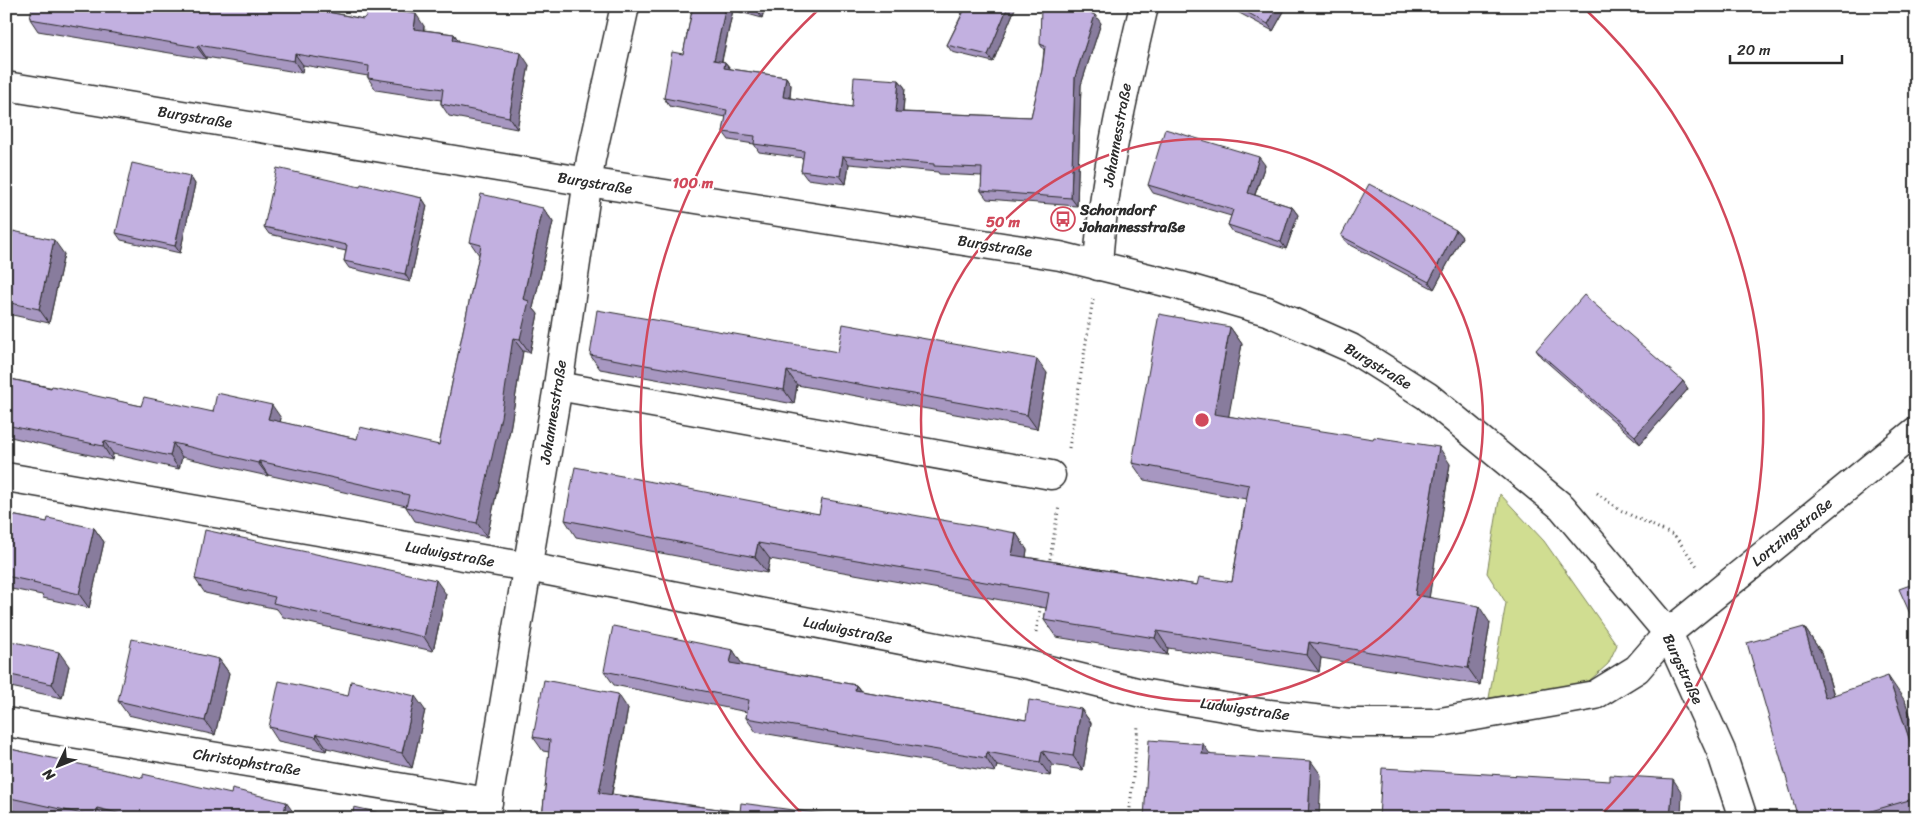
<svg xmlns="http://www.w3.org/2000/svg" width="1922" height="824" viewBox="0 0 1922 824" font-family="Sriracha,sans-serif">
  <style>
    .green { fill: #d0dd91; stroke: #7e845e }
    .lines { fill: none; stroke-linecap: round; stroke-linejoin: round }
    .minor-casing { stroke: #2b2b2b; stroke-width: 31 }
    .path { stroke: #2b2b2b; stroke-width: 3; stroke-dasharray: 1 4; stroke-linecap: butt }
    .minor { stroke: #fff; stroke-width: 28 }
    .wall { fill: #a797c1; stroke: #2b2b2b }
    .shaded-wall { fill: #887b9d; stroke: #2b2b2b }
    .building { fill: #c2b0e0; stroke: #2b2b2b }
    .ring { fill: none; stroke: #d1495b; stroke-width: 2.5 }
    .labels { text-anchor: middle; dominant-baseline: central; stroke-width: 4; stroke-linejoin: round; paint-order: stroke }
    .street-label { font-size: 15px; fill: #2b2b2b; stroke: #fff }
    .poi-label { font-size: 15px; font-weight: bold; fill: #2b2b2b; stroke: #fff; text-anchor: start }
    .centre { fill: #d1495b; stroke: #fff; stroke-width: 2.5 }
    .ring-label { font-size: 15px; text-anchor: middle; font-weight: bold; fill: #d1495b; stroke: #fff; stroke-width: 4; stroke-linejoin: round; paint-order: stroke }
  </style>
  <rect width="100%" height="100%" fill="#fff"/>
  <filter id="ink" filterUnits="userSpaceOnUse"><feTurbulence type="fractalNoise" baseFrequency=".02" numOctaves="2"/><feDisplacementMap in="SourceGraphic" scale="10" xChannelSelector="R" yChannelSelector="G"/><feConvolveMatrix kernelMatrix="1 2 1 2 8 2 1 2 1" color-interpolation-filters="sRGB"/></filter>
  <g filter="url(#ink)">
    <polygon class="green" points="1500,494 1544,541 1617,645 1608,664 1588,682 1489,698 1506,603 1487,573"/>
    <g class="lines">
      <g class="minor-casing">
        <g id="minor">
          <polyline points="6,86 588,182 1060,256 1181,286 1267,311 1351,348 1427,396 1562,507 1668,633 1721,751 1743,818"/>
          <path d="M1098 266C1103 178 1124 92 1144 6"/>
          <polyline points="558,386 1051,475"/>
          <polyline points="6,477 528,567 1029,665 1141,693 1260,713 1350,723 1435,723 1595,695 1637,669 1668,633 1916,431"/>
          <polyline points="6,722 488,802"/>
          <polyline points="485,818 558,386 591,159 625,6"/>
        </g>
      </g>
      <g class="path">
        <polyline points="1069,448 1093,299"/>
        <polyline points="1597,493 1618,509 1675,536 1697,566"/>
        <polyline points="1049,564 1059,506"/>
        <polyline points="1036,632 1041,604"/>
        <polyline points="1129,818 1138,726"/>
      </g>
      <use href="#minor" class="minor"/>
    </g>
    <g class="wall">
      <polygon points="551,6 564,6 564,10"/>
      <polygon points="693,6 765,6 762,18 733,10 722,61 725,62 731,69 786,77 791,85 790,98 852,107 899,80 905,88 903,112 1031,117 1042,70 1044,50 1040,44 1101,23 1081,85 1077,206 987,199 981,191 982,176 939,174 938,172 849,164 846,184 807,179 801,171 803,158 759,152 754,144 729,140 723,132 726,117 669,106 664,98 683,54"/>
      <polygon points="952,6 1016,6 993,62 952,52 947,45 962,14"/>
      <polygon points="1229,6 1287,6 1273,31 1230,8"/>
      <polygon points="305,7 363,19 402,12 424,26 424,30 454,34 459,41 529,65 517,129 449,116 441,104 441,100 376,90 368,78 368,76 303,65 302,73 206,57 206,59 38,31 30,19"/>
      <polygon points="1265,165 1255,195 1292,207 1298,215 1286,249 1233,232 1228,225 1231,216 1153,193 1148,185"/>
      <polygon points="190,176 195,184 180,253 121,240 116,233"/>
      <polygon points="360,187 422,198 427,206 410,282 349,268 344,261 346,251 269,234 264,227"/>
      <polygon points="543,208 553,222 533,308 538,314 530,353 523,351 510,430 487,537 415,521 406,507 406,506 268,475 268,476 182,457 179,469 113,454 112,460 6,436 6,378 141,406 281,418 280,422 357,439 439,445 479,255 470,242"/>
      <polygon points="1456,230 1462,237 1434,289 1347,243 1341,236"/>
      <polygon points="64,254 49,323 8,314 6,312 6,264"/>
      <polygon points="1230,327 1242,344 1228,416 1450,464 1429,597 1490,623 1480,685 1321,658 1319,672 1168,648 1167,655 1056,637 1044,620 1046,608 770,559 767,573 576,537 565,520 819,514 1016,533 1027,550 1026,557 1197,585 1232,582 1246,499 1144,480 1132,463"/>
      <polygon points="1536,350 1683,381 1688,389 1640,444 1541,357"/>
      <polygon points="838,352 1047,373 1037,429 797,385 794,404 600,369 590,355"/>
      <polygon points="6,514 47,522 94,528 104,542 89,608 43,598 42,595 6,588"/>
      <polygon points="195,579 446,594 433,651 283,617 277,609 205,593"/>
      <polygon points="1804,627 1821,652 1834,695 1905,701 1916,732 1916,818 1798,818"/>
      <polygon points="6,640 69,666 62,698 6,686"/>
      <polygon points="733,650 742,665 856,685 861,691 1026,720 1081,709 1091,723 1083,770 1052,765 1050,776 997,766 995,772 756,732 746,718 747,712 614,685 604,671"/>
      <polygon points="219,659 229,673 215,735 128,715 118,701"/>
      <polygon points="348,696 425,710 412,768 327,748 326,751 278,741 269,727"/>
      <polygon points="628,709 612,794 740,812 542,818 549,752 543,751 533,737"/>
      <polygon points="6,748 296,816 296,818 47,818 6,809"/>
    </g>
    <g class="shaded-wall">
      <polygon points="726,6 730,6 733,10 720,68 714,60"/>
      <polygon points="757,6 765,6 762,18 756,10"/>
      <polygon points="1008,6 1016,6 993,62 988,55"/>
      <polygon points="1278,6 1287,6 1273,31 1268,24"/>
      <polygon points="416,14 424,26 422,40 414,29"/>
      <polygon points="1095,15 1101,23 1081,85 1077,206 1071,198 1075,77"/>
      <polygon points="454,34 462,46 453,40"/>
      <polygon points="198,45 206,57 206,59 197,47"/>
      <polygon points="521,53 529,65 517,129 509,117"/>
      <polygon points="295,54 303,65 302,73 294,61"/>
      <polygon points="725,62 731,70 724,68"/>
      <polygon points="786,77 791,85 789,106 783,97"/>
      <polygon points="899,80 905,88 902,120 896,112"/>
      <polygon points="843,156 849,164 846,184 840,176"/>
      <polygon points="1259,157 1265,165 1253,200 1248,193"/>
      <polygon points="190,176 195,184 180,253 175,246"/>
      <polygon points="422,198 427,206 410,282 405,274"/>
      <polygon points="1292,207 1298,215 1286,249 1281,242"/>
      <polygon points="543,208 553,222 533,308 538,314 530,353 520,339 523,299"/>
      <polygon points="1456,230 1462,237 1434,289 1429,282"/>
      <polygon points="54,240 64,254 49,323 39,309"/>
      <polygon points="1230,327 1242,344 1226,431 1214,414"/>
      <polygon points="513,338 523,351 510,430 487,537 477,523"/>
      <polygon points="1037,359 1047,373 1037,429 1027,415"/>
      <polygon points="787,371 797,385 794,404 784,390"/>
      <polygon points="1683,381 1688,389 1640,444 1635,436"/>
      <polygon points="272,405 281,418 278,433 268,419"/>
      <polygon points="104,441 113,454 112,460 103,446"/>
      <polygon points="173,443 182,457 179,469 170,456"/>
      <polygon points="1439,447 1450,464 1427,612 1415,595"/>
      <polygon points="259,461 268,475 268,476 258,463"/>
      <polygon points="94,528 104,542 89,608 79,594"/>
      <polygon points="1016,533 1027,550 1024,571 1012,555"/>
      <polygon points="758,543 770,559 767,573 755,557"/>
      <polygon points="436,580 446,594 433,651 424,637"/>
      <polygon points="1479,606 1490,623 1480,685 1468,668"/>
      <polygon points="1804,627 1821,652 1842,723 1825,698"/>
      <polygon points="1157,631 1168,648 1167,655 1155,638"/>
      <polygon points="1309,642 1321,658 1319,672 1307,655"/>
      <polygon points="733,650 742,664 740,677 730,663"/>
      <polygon points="59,652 69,666 62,698 52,684"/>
      <polygon points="219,659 229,673 215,735 205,721"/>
      <polygon points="1888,676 1905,701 1916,732 1916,759"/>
      <polygon points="856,685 866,699 855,690"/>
      <polygon points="618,694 628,709 609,807 599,793"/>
      <polygon points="415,696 425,710 412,768 402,753"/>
      <polygon points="1081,709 1091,723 1083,770 1073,756"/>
      <polygon points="317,734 327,748 326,751 316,737"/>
      <polygon points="1203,744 1213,758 1202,754"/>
      <polygon points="1042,751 1052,765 1050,776 1040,762"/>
      <polygon points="987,752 997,766 995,772 986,758"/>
      <polygon points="1311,761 1321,775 1319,818 1308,818"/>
      <polygon points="1673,779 1682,793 1681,818 1670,818"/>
      <polygon points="286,802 296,816 296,818 283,818"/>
      <polygon points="97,808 104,818 96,818 96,817"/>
    </g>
    <g class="building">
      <polygon points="32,6 303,6 303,7 363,19 375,6 396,6 402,12 416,14 414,29 454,34 453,40 521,53 509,117 441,104 443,89 368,78 369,66 295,54 294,61 198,45 197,47 30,19"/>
      <polygon points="693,6 726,6 714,60 725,62 724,68 786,77 783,97 852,107 854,77 899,80 896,112 1031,117 1042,70 1045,46 1040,44 1041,6 1071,6 1095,15 1075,77 1071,198 981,191 982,168 934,166 934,164 843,156 840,176 801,171 804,151 754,144 755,136 723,132 727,110 664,98 672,52 683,54"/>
      <polygon points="743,6 757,6 756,10"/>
      <polygon points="957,6 1008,6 988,55 947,45 964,11"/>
      <polygon points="1236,6 1278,6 1268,24"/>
      <polygon points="1165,129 1259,157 1248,193 1292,207 1281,242 1228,225 1233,210 1148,185"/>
      <polygon points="132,163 190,176 175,246 116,233"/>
      <polygon points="277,168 360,187 361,184 422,198 405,274 344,261 347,245 264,227"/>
      <polygon points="1369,184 1456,230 1429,282 1341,236"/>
      <polygon points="481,194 543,208 523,299 529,301 520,339 513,338 501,417 477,523 406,507 409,495 259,461 258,463 173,443 170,456 104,441 103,446 6,425 6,378 51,388 52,386 141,406 144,397 213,412 217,393 272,405 268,419 357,439 360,427 439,445 481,245 470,242"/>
      <polygon points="13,231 54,240 39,309 6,302 6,264"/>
      <polygon points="1584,295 1683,381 1635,436 1536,350"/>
      <polygon points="597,310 838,352 843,324 1037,359 1027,415 787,371 784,390 590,355"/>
      <polygon points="1159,314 1230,327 1214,414 1373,439 1374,437 1439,447 1415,595 1479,606 1468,668 1309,642 1307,655 1157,631 1155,638 1044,620 1049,593 758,543 755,557 565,520 575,467 819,514 822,499 1016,533 1012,555 1197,585 1199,577 1232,582 1249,485 1132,463"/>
      <polygon points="6,514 47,522 48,518 94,528 79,594 33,583 34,582 6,576"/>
      <polygon points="205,530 436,580 424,637 273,603 275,597 195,579"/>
      <polygon points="1916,583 1916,627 1899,589"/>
      <polygon points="613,626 733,650 730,663 856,685 855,690 1026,720 1029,700 1081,709 1073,756 1042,751 1040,762 987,752 986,758 746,718 749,700 604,671"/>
      <polygon points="1804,627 1825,698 1888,676 1916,759 1916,798 1847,818 1798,818 1747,643"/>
      <polygon points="132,639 219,659 205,721 118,701"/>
      <polygon points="6,640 59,652 52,684 6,674"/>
      <polygon points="544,680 618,694 599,793 740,812 741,803 852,818 542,818 550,740 533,737"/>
      <polygon points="279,681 348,696 351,681 415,696 402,753 317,734 316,737 269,727"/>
      <polygon points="1149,740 1203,744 1202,754 1311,761 1308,818 1144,818"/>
      <polygon points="6,748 143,778 143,774 231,794 232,789 286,802 283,818 138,818 97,808 96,817 6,797"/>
      <polygon points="1382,768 1610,781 1610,775 1673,779 1670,818 1379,818"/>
      <polygon points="354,807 403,818 352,818"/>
    </g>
  </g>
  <g class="ring">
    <circle cx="1202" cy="420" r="281"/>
    <path d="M805 817A562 562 0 0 1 819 9M1585 9A562 562 0 0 1 1599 817"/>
  </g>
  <defs>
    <g id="bus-ring" transform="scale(1.25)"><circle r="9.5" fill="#fff" stroke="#d1495b" stroke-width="1.5"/><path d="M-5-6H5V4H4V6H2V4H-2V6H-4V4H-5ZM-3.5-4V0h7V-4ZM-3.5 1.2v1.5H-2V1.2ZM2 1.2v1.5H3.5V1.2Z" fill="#d1495b"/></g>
  </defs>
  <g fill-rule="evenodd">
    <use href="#bus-ring" x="1063" y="219"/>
  </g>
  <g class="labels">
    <g class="street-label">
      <text transform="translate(195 117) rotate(9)">Burgstraße</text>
      <text transform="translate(1117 135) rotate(-80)">Johannesstraße</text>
      <text transform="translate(595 183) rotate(9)">Burgstraße</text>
      <text transform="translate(995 246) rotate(9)">Burgstraße</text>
      <text transform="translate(1378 366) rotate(31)">Burgstraße</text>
      <text transform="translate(553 412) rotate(-81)">Johannesstraße</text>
      <text transform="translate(1792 532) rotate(-39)">Lortzingstraße</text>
      <text transform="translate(450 554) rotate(10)">Ludwigstraße</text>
      <text transform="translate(848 630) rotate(11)">Ludwigstraße</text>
      <text transform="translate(1683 669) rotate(65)">Burgstraße</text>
      <text transform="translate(1245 709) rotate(8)">Ludwigstraße</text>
      <text transform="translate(247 762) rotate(9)">Christophstraße</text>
    </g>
    <g class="poi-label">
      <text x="1080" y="210">Schorndorf<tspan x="1080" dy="17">Johannesstraße</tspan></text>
    </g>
  </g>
  <circle cx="1202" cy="420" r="8" class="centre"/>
  <g class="ring-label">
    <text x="693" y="188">100 m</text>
    <text x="1003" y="227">50 m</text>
  </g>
  <rect width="1922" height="824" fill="none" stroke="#fff" stroke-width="25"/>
  <rect x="12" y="12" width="1897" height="799" fill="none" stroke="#2b2b2b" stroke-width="2" filter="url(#ink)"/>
  <g transform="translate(58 766) rotate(227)" stroke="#ffffff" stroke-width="4" paint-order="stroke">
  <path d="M0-4L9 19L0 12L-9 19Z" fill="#2b2b2b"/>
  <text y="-8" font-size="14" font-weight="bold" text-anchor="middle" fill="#2b2b2b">N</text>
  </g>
  <path d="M1730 55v8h112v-8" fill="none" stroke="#2b2b2b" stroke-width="2.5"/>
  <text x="1737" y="55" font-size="15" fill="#2b2b2b" stroke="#ffffff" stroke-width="4" paint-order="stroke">20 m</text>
</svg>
